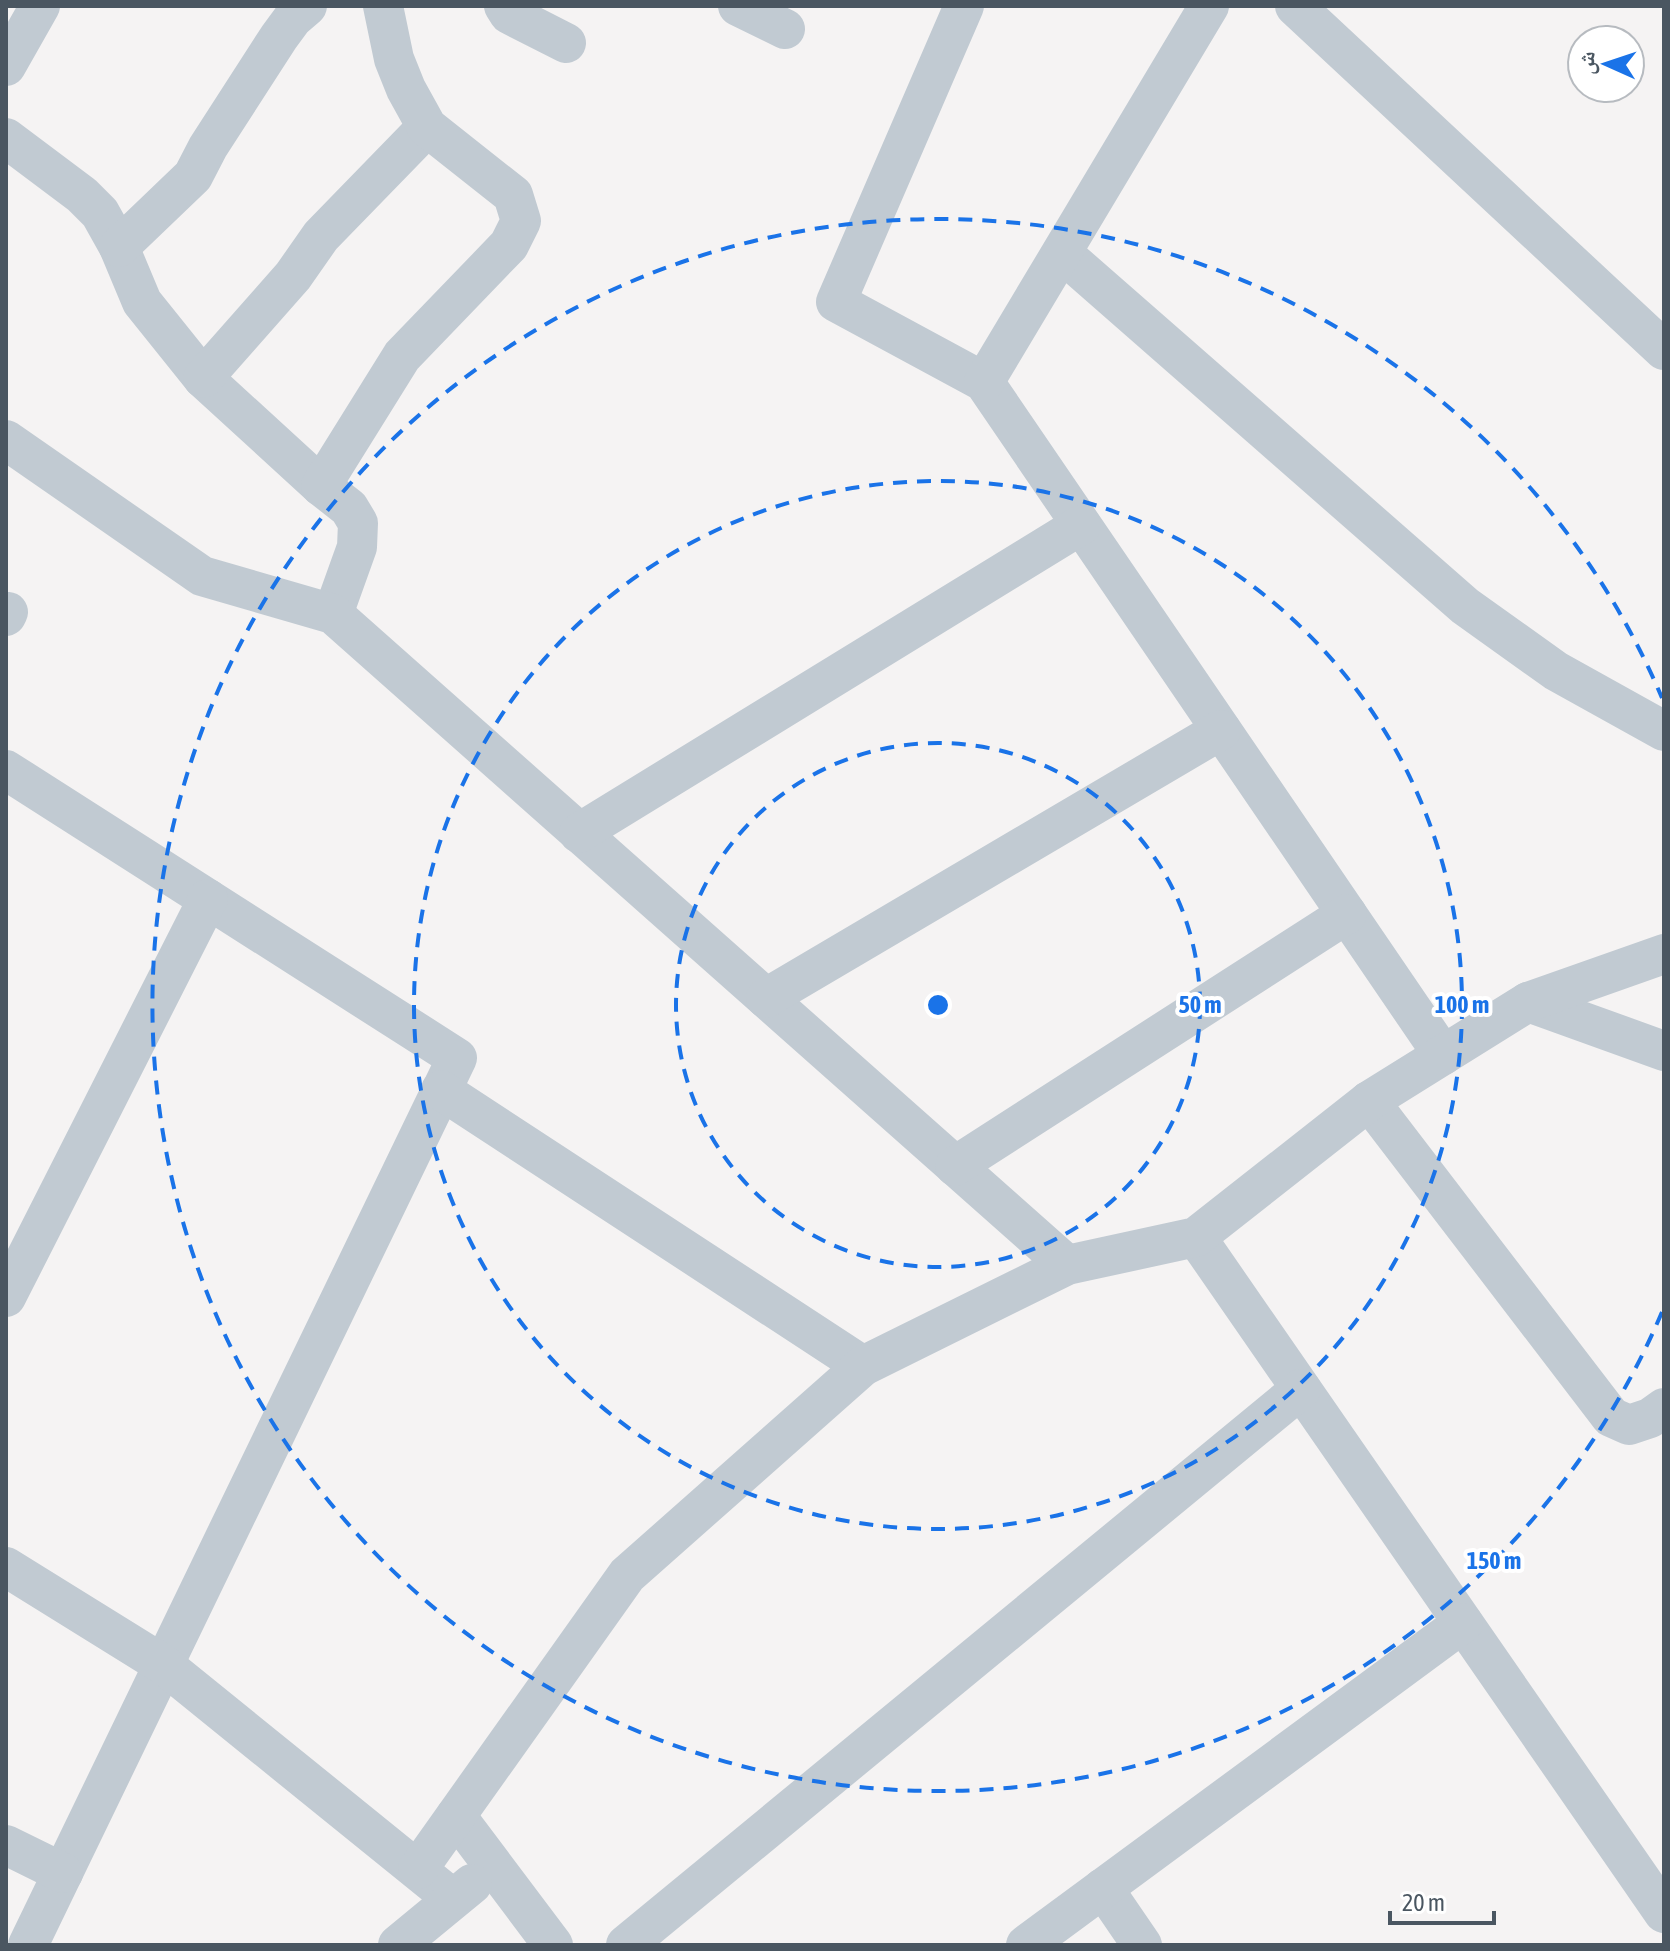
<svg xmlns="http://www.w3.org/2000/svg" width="1670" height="1951" viewBox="0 0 1670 1951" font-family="'Asap Condensed','Noto Naskh Arabic',sans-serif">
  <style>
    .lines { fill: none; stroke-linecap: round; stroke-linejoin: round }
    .street { stroke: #c1cad2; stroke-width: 40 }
    .ring { fill: none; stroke: #1a73e8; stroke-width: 4; stroke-dasharray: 14 10 }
    .centre { fill: #1a73e8; stroke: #fff; stroke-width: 4 }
    .ring-label { font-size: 24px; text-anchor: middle; font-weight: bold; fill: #1a73e8; stroke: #fff; stroke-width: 8; stroke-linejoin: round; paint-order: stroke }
  </style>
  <rect width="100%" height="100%" fill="#f5f3f3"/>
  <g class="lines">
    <g class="street">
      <polyline points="504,6 509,14 566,43"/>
      <polyline points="738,6 785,29"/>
      <polyline points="964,6 836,302 984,382 1443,1055"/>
      <polyline points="1295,6 1664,350"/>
      <polyline points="6,66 40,6"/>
      <polyline points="6,138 82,195 100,213 119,247 142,302 203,378 321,486 349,508 358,523 357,547 333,614"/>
      <polyline points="119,247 193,176 208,147 279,37 293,18 307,6"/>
      <polyline points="1062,253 1465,606 1556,671 1664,731"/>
      <polyline points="203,378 293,276 321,236 427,127"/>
      <polyline points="984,382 1209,6"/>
      <polyline points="6,440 202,576 333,614 1067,1265"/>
      <polyline points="321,486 402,356 509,245 521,221 513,195 427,127 406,89 394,59 383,6"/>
      <polyline points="6,616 8,612"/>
      <polyline points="6,770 457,1058 28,1945"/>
      <polyline points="579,833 1081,525"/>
      <polyline points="766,998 1221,730"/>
      <polyline points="1528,1002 1664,1051"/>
      <polyline points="441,1090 863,1366"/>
      <polyline points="1369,1101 1611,1417 1629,1425 1650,1418 1664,1408"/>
      <polyline points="955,1166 1347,914"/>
      <polyline points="1196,1237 1664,1913"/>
      <polyline points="6,1297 208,899"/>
      <polyline points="6,1567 164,1665 453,1899"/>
      <polyline points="456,1816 553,1945"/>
      <polyline points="6,1845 63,1873"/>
      <polyline points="418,1869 627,1575 863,1366 1067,1265 1196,1237 1369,1101 1528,1002 1664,954"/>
      <polyline points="1103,1888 1142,1945"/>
      <polyline points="398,1945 472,1884"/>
      <polyline points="626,1945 1301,1389"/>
      <polyline points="1026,1945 1463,1623"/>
    </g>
  </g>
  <g class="ring">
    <circle cx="938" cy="1005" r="262"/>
    <circle cx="938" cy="1005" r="524"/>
    <path d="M1662 1312A786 786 0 1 1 1662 698"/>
  </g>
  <circle cx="938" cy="1005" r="12" class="centre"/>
  <g class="ring-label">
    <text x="1200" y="1013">50 m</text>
    <text x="1462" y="1013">100 m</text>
    <text x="1494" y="1569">150 m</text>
  </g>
  <rect width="1670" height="1951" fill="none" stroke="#4a5661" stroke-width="16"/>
  <g transform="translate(1606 64) rotate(273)"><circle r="38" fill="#ffffff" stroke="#b7bbc0" stroke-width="2"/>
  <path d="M0-6L14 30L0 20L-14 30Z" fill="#1a73e8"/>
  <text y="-12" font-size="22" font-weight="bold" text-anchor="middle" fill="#4a5661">ش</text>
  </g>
  <path d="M1390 1911v12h104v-12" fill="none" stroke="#4a5661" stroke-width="4"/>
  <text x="1402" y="1911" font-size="24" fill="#4a5661" stroke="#ffffff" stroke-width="6" paint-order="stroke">20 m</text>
</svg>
